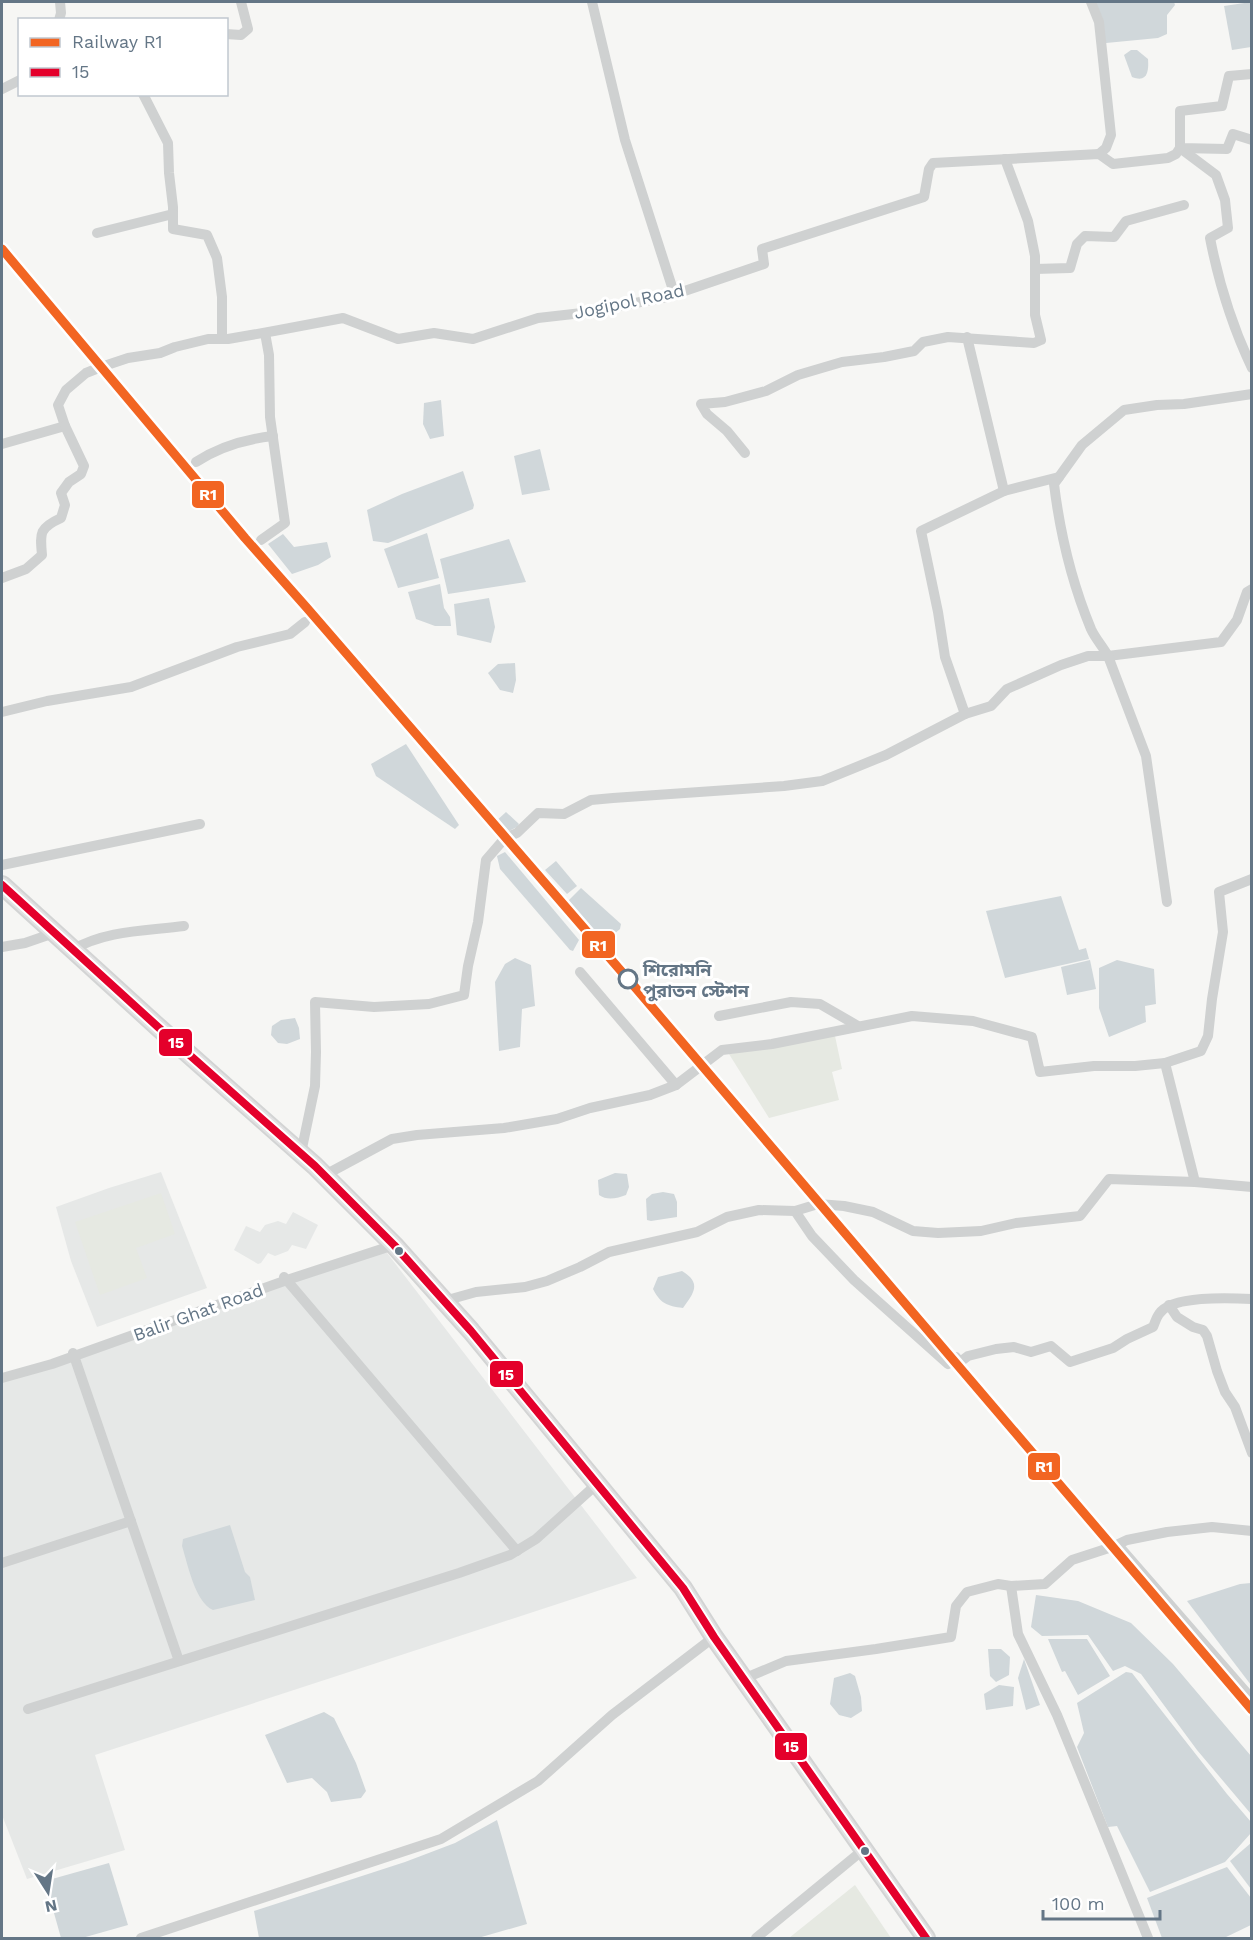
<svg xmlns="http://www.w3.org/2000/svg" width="1253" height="1940" viewBox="0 0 1253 1940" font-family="'Work Sans','Noto Sans Bengali',sans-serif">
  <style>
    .built { fill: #e6e8e7 }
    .green { fill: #e6e9e2 }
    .water { fill: #d0d7da }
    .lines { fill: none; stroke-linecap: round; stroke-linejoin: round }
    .highway-casing { stroke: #d3d4d4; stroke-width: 20 }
    .minor { stroke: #cfd1d1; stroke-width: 10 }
    .highway { stroke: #e2e2e3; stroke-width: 16 }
    .bus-1-casing { stroke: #fff; stroke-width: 12 }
    .bus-1 { stroke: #e4002b; stroke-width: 8 }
    .rail-1-casing { stroke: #fff; stroke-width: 14 }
    .rail-1 { stroke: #f26522; stroke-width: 9 }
    .stop-dot { fill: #fff; stroke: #647686; stroke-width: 3 }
    .bus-dot { fill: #647686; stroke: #fff; stroke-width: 2 }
    .labels { text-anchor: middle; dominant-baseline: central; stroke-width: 6; stroke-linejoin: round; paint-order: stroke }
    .street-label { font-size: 18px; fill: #647686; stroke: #fff }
    .stop-label { font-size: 18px; font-weight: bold; fill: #647686; stroke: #fff; text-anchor: start }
    .line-badge { stroke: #fff; stroke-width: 2 }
    .badge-label { font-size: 16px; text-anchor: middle; font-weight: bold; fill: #fff }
  </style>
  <rect width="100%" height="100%" fill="#f6f6f4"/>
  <g class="built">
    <polygon points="161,1172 207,1288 97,1327 71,1261 56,1207 109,1188"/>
    <polygon points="293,1212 318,1225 306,1249 292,1245 288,1251 275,1256 268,1253 261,1263 258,1264 234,1250 246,1226 260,1232 265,1225 278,1221 286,1224"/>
    <polygon points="384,1249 637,1578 95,1755 125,1850 27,1879 2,1815 2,1378"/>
  </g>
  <g class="green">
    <polygon points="835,1036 842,1069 832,1072 839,1100 769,1118 729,1054"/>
    <polygon points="161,1193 175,1234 136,1248 147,1278 100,1295 75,1222"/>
    <polygon points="855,1885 891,1938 789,1938"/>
  </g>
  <g class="water">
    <polygon points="1093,2 1174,2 1175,5 1167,15 1167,34 1158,38 1106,43"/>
    <polygon points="1251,2 1251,47 1232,50 1224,6"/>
    <path d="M1131 50H1137L1148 59C1149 72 1147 83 1132 77L1124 55Z"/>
    <polygon points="441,400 444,436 430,439 423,424 424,403"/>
    <polygon points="540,449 550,490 522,495 514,456"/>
    <polygon points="463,471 474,505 473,509 388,543 373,541 367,510 402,494"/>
    <polygon points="427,533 439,578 398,588 384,549"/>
    <polygon points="283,534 294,547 327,542 331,557 318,565 292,574 268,544"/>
    <polygon points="509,539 526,582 448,594 440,559"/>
    <polygon points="440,584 444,608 450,617 451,626 435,626 416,619 408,592"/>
    <polygon points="489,598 495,627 491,643 457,635 454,604"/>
    <polygon points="515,663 516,680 513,693 500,690 488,673 498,664"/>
    <polygon points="406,744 459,825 455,829 376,776 371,764"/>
    <polygon points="506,812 519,824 517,827 505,833 494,823"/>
    <polygon points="505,852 579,940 573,951 570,950 500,869 497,856"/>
    <polygon points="556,861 577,886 567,894 545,870"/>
    <polygon points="581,888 621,924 620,929 603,943 568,901"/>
    <polygon points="1061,896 1079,950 1086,948 1089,959 1005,978 986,911"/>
    <polygon points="515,958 531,965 535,1006 522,1009 520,1047 499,1051 495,982 505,964"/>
    <polygon points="1090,960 1096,989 1067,995 1061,967"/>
    <polygon points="1117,960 1154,969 1156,1004 1145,1006 1146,1022 1109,1037 1099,1008 1099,968"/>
    <polygon points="295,1018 299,1028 300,1039 287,1044 278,1043 271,1035 272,1026 281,1020"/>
    <path d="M615 1173 627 1174 629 1187 626 1195C618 1198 607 1201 599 1195L598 1180Z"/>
    <polygon points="663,1192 674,1194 677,1202 677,1217 651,1221 647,1220 646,1199 652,1194"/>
    <path d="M682 1271C702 1283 694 1293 683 1308 667 1306 660 1303 653 1289L658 1277Z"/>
    <path d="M230 1525 245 1572 250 1577 255 1600 213 1610C195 1602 188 1565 182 1546L183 1539Z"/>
    <polygon points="1251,1583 1252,1583 1251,1685 1187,1601 1240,1584"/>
    <polygon points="1036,1595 1078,1601 1131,1623 1173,1664 1251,1756 1251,1814 1197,1750 1141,1674 1125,1666 1113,1671 1088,1635 1042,1636 1031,1627"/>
    <polygon points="1048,1639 1087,1639 1110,1676 1078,1695 1065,1671 1062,1672"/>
    <polygon points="988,1649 1001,1649 1010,1657 1009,1675 996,1682 990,1676"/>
    <polygon points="1024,1659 1040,1705 1026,1710 1018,1678"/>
    <polygon points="1126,1672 1132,1673 1227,1794 1251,1822 1251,1833 1225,1862 1150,1892 1117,1826 1108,1827 1077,1747 1084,1733 1077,1703"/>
    <polygon points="850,1673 855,1676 861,1697 862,1711 851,1718 839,1715 830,1704 834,1678"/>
    <polygon points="999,1685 1014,1687 1013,1706 986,1710 984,1694"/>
    <polygon points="324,1712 334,1718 356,1763 366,1791 361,1798 331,1802 327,1792 312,1778 287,1783 265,1735"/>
    <polygon points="497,1820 527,1924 478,1938 259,1938 254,1911 405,1862 455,1843"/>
    <polygon points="1251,1843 1251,1889 1230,1861"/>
    <polygon points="109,1863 128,1925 82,1938 61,1938 45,1881"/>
    <polygon points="1227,1867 1251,1898 1251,1925 1224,1938 1162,1938 1147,1898"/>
  </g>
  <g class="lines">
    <g class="highway-casing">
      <polyline id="highway" points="2,885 158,1027 315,1166 394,1245 471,1331 683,1588 714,1637 926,1938"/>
    </g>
    <g class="minor">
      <polyline points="592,2 625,140 674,293"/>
      <polyline points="1091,2 1099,22 1111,135 1106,148 1099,154"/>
      <polyline points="59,20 61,13 60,2"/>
      <polyline points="226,34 241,35 248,29 241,2"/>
      <polyline points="1252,74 1229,76 1222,106 1180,111 1180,148 1227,149 1233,134 1252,140"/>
      <polyline points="2,89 20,80"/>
      <polyline points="143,94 168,143 169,173 173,207 173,229 207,235 217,258 222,297 222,339"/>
      <polyline points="97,233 173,214"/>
      <polyline points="1035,269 1070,268 1077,244 1085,236 1114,237 1126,221 1184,205"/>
      <polyline points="967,337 1004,491 1059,477"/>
      <path d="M1252 394 1184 404 1157 405 1124 410 1082 445 1054 484C1060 533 1072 583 1091 629 1095 638 1103 647 1108 656L1221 642 1237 620 1247 592 1252 589"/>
      <path d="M2 444 65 426 58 405 66 390 86 373 101 367 128 358 160 353 175 347 208 339H228L274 331 343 318 398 339 434 333 473 339 538 318 582 313 667 297 764 264 762 249 924 197 929 169 933 163 1099 154 1113 164 1168 158 1176 154 1180 148 1216 175 1225 200 1228 228 1210 238C1219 284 1232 326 1252 368"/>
      <polyline points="745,453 727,431 707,414 701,404 725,402 766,391 798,375 842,362 884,357 914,351 923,342 948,337 1034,343 1041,340 1035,315 1035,256 1028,221 1005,159"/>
      <path d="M196 462C219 447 247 439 273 436"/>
      <polyline points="261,540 285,523 270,417 269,355 265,333"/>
      <path d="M2 578 26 569 42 555C40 533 39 528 61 518L65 505 61 493 69 482 81 474 84 466 65 426"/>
      <polyline points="2,712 47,701 131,687 237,647 290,634 305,622"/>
      <polyline points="965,714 945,657 938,612 921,531 1004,491"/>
      <polyline points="2,865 200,824"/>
      <polyline points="2,947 25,943 54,933"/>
      <path d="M72 950C106 930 146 931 184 926"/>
      <polyline points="580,972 676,1085"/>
      <polyline points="719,1016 791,1002 820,1004 858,1026"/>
      <polyline points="1165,1063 1201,1051 1208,1036 1212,999 1223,932 1219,892 1252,879"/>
      <polyline points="301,1153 315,1086 316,1052 315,1002 374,1007 429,1004 464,995 468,966 478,922 486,860 505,838 517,833 538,813 564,814 591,800 613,798 784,786 822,781 886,755 965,714 991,706 1007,689 1061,665 1088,656 1108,656 1146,756 1167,902"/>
      <polyline points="325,1175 392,1139 417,1135 504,1128 557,1119 590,1108 650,1095 676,1085 722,1050 772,1044 912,1016 973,1021 1032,1037 1040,1072 1094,1066 1135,1066 1165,1063 1195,1182"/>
      <path d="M795 1211 812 1236 854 1280 948 1364 956 1357 960 1362 968 1356 996 1349 1014 1347 1031 1352 1051 1346 1070 1362 1113 1348 1127 1339 1153 1327C1155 1323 1156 1318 1159 1314 1171 1295 1231 1298 1252 1299"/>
      <polyline points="284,1277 517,1551"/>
      <polyline points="444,1301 476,1292 525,1287 547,1281 580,1267 609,1252 697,1232 727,1217 759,1210 795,1211 818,1204 844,1206 873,1212 913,1231 938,1233 981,1231 1016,1223 1080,1216 1109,1179 1195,1182 1252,1187"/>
      <polyline points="1169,1305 1177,1317 1193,1327 1203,1330 1207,1336 1217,1371 1225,1392 1235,1407 1252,1453"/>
      <polyline points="73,1353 179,1661"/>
      <polyline points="2,1378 52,1364 287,1280 394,1245"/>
      <polyline points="1118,1545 1252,1699"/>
      <polyline points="2,1563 131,1521"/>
      <polyline points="1011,1586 1018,1634 1057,1715 1148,1938"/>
      <polyline points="743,1679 786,1661 876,1649 951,1637 956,1606 967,1592 998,1584 1011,1586 1045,1584 1072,1560 1112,1547 1127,1540 1167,1532 1212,1527 1252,1531"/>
      <polyline points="28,1709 459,1573 510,1555 536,1539 597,1484"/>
      <polyline points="141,1938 441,1839 538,1781 612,1715 714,1637"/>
      <polyline points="756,1938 863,1850"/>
    </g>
    <use href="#highway" class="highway"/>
    <g class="bus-1-casing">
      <polyline id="bus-1" points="2,885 158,1027 315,1166 394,1245 471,1331 683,1588 714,1637 926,1938"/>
    </g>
    <use href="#bus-1" class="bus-1"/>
    <g class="rail-1-casing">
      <polyline id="rail-1" points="2,249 245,538 307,608 634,986 1252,1710"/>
    </g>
    <use href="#rail-1" class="rail-1"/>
  </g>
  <circle class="stop-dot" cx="628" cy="979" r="9"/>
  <g class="bus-dot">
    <circle cx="399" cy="1251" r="5"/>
    <circle cx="865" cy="1851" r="5"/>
  </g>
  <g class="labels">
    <g class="street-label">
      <text transform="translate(629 301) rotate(-12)">Jogipol Road</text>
      <text transform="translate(198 1312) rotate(-20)">Balir Ghat Road</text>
    </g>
    <g class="stop-label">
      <text x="643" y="969">শিরোমনি<tspan x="643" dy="21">পুরাতন স্টেশন</tspan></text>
    </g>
  </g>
  <g class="line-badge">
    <rect x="191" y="480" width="34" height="29" rx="6" fill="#f26522"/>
    <rect x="581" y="930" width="35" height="29" rx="6" fill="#f26522"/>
    <rect x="158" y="1028" width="35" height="29" rx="6" fill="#e4002b"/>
    <rect x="489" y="1360" width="35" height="28" rx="6" fill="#e4002b"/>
    <rect x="1027" y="1452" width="34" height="29" rx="6" fill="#f26522"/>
    <rect x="774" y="1732" width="34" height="29" rx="6" fill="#e4002b"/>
  </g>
  <g class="badge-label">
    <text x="208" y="500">R1</text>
    <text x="598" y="951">R1</text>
    <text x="176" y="1048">15</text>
    <text x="506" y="1380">15</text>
    <text x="1044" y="1472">R1</text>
    <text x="791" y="1752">15</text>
  </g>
  <rect width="1253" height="1940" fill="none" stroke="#647686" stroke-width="6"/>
  <rect x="18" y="18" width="210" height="78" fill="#ffffff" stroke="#c1c8cf" stroke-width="1.5"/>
  <rect x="30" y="38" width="30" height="9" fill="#f26522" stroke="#c1c8cf" stroke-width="1.5"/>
  <text x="72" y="48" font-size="18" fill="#647686">Railway R1</text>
  <rect x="30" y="68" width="30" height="9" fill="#e4002b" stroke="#c1c8cf" stroke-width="1.5"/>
  <text x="72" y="78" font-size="18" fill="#647686">15</text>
  <g transform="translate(48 1892) rotate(168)" stroke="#ffffff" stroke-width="4.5" paint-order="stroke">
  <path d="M0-4.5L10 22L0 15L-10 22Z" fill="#647686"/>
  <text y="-9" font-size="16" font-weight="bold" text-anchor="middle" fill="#647686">N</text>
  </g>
  <path d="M1043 1910v9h117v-9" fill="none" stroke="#647686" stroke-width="3"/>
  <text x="1052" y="1910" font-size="18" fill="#647686" stroke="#ffffff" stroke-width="4.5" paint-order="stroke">100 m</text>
</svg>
